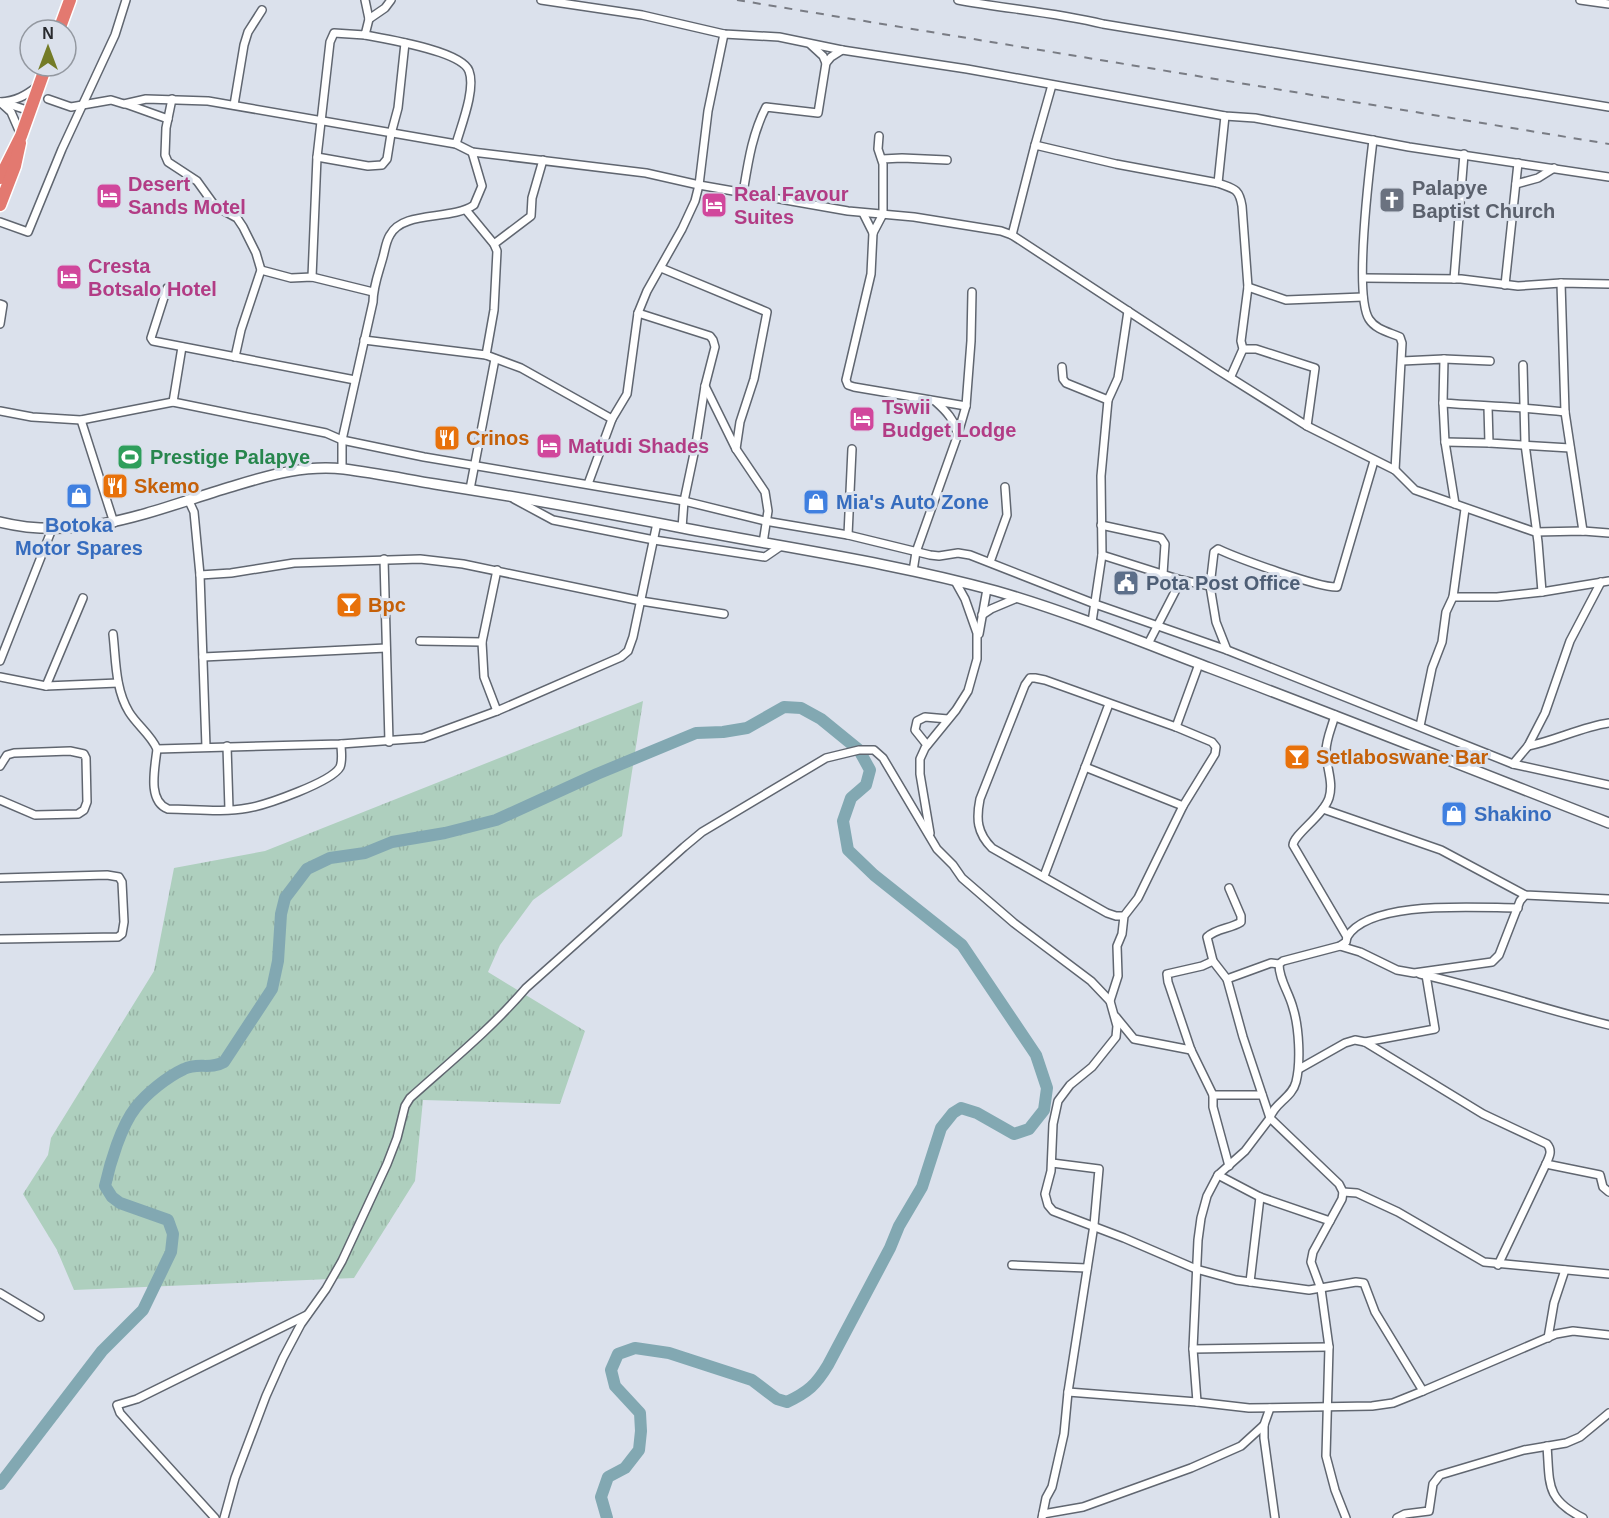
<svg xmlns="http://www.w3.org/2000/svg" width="1609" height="1518" viewBox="0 0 1609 1518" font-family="Arial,sans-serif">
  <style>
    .grass { fill: url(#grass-tufts) }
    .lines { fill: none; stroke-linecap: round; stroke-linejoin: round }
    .river { stroke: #82a8b2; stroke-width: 12 }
    .street-casing { stroke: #606670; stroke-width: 10 }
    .secondary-casing { stroke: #606670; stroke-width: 12 }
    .highway-casing { stroke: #fff; stroke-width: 15 }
    .street { stroke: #fff; stroke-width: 7 }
    .secondary { stroke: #fff; stroke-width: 9 }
    .highway { stroke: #e37970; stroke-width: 12 }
    .rail { stroke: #797c84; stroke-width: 2; stroke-dasharray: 8 8; stroke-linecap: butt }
    .labels { text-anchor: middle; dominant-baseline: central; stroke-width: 6; stroke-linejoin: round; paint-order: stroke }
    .hotel-label { font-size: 20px; font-weight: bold; fill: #b23c85; stroke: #dbe1ec; text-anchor: start }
    .worship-label { font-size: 20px; font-weight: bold; fill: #5b616d; stroke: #dbe1ec; text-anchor: start }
    .food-label { font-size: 20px; font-weight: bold; fill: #c56008; stroke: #dbe1ec; text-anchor: start }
    .leisure-label { font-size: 20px; font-weight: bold; fill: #27864d; stroke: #dbe1ec; text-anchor: start }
    .shop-label { font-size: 20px; font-weight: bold; fill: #366cbe; stroke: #dbe1ec; text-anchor: start }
    .service-label { font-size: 20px; font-weight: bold; fill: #4e5e75; stroke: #dbe1ec; text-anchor: start }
  </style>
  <defs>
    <pattern id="grass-tufts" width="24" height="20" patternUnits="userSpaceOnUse" patternTransform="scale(1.5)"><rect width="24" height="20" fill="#aecfbe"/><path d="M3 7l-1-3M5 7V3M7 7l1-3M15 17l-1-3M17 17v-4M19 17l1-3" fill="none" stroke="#96b2a4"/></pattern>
  </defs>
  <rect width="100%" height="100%" fill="#dbe1ec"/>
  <polygon class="grass" points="643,701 622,836 533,900 500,945 488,972 585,1031 560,1104 423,1100 415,1181 354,1278 74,1290 57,1250 23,1194 48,1155 51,1138 154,971 174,868 265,851"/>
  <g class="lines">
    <path class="river" d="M0 1484 102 1351 143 1310 171 1252 173 1234 168 1220 120 1203 112 1197 105 1186C110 1163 121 1126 136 1107 147 1093 167 1077 184 1069 198 1062 210 1070 224 1062L272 989 278 961 281 914 285 898 307 869 330 858 365 853 392 842 445 833 496 820 597 774 696 733 723 732 747 728 784 707 801 708 821 719 859 750 870 770 866 785 851 798 843 821 848 850 874 875 962 945 1036 1055 1047 1088 1044 1110 1029 1129 1014 1134 977 1113 961 1108 953 1113 941 1128 922 1187 899 1226 890 1248 828 1365C816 1385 808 1392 787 1402L777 1399 752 1380 669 1353 635 1348 618 1354 611 1370 615 1386 640 1413 641 1431 639 1450 625 1468 608 1477 601 1497 607 1518"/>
    <g class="street-casing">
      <g id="street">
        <polyline points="541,0 642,15 724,34 779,37 842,50 967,69 1225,116 1255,118 1409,147 1609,177"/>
        <path d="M958 0C1006 9 1055 12 1103 24L1609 107"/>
        <polyline points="1580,0 1609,4"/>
        <polyline points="369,19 385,8 391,0"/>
        <path d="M365 35C386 39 462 51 469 71 476 89 461 126 456 144"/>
        <polyline points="811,45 823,56 826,63"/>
        <polyline points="48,99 71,107 111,100 124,104 146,99 208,101 456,144 472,152 646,173 699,185 848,211 914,217 1001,231 1012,235 1218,370 1307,426 1395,470 1415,490 1535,532 1583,531 1609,533"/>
        <polyline points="172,99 166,128 165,155 168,162 197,181 215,206 237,218 243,227 256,253 261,270 241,330 235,357"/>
        <path d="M0 102C16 101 25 96 38 86"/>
        <polyline points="0,102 11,112 21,135"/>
        <polyline points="5,103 30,111"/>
        <polyline points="126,104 168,119"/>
        <polyline points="234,105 244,45 248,32 262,10"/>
        <polyline points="879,136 878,149 883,164 883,214 873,233 871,274 846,380 848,385 854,387 966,406"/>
        <path d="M1373 140C1369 173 1354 295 1369 319 1376 330 1389 332 1400 337L1402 343 1395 470"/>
        <polyline points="1035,145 1052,85"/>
        <polyline points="317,157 368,166 382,165 387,159 391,134 398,108 405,43"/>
        <polyline points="882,159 902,158 947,160"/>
        <polyline points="1218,183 1225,116"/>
        <polyline points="1516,184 1538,178 1554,168"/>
        <path d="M743 193C748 163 752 134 766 107L818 113 826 63 831 57 842 50"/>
        <polyline points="466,210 494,244 497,251 494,310 486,355"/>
        <polyline points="863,213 873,233"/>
        <polyline points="0,222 28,232 62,149 115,35 126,0"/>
        <path d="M1012 235 1035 145 1116 164 1218 183C1234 189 1239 188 1242 206L1248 287 1241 341 1243 349 1231 376"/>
        <polyline points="494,244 531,216 532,198 543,160"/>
        <polyline points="661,268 767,312 754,379 740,422 736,449"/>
        <polyline points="261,270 291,278 312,277 373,292"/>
        <polyline points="312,277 317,157 330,42 334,33 365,35 369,19 365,0"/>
        <polyline points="1364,278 1461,279 1518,286 1561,283 1609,284"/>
        <polyline points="1454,279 1464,154"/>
        <polyline points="1561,283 1565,412 1583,531"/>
        <polyline points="1505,285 1518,163"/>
        <polyline points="1248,287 1286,300 1363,297"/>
        <polyline points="167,288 151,338 153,341 355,380"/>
        <polyline points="0,304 3,305 0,324"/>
        <polyline points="638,313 710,336 713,340 715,347 705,386 696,444 684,501 682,528"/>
        <polyline points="364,340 486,355 521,368 612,419"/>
        <polyline points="1243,349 1256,349 1315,368 1307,426"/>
        <polyline points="1444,359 1490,361"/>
        <path d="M1402 361 1444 359 1443 403C1484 406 1525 407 1565 412"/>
        <polyline points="1523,365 1525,444 1538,542 1542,592"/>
        <polyline points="1062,367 1063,379 1066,383 1108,400"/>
        <polyline points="705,386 736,449 765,492 768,511 763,543"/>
        <polyline points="173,402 182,347"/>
        <path d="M936 402C946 411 955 420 957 434"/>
        <polyline points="1443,403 1445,442 1455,504"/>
        <polyline points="1488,407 1489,443 1570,448"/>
        <polyline points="0,411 32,417 81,420 173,402 326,433 342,440 424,457 684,501 765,521 848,535 930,555 939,556 958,553 970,555 1095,604 1227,650 1513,764 1609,785"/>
        <polyline points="81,420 114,523"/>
        <polyline points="1445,442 1489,443"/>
        <path d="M342 469V440L373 302C373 286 379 272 383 257 385 250 386 241 390 235 403 210 451 221 474 205L482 186 472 152"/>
        <polyline points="588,484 612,419 627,394 638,313 647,291 682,229 695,201 699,185 708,111 724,34"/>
        <polyline points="470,489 495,359"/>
        <polyline points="188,499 194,512 200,575 206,747"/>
        <polyline points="514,499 553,520 654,540 765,557 781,546"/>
        <polyline points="1101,525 1161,538 1165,544 1163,574"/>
        <polyline points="848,535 852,449"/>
        <path d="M1102 555 1181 580 1210 586 1214 552 1218 549C1237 558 1319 588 1337 587L1374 461"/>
        <polyline points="384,559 389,742"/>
        <polyline points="990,562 1007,515 1005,487"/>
        <polyline points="497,570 482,642 484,677 497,711"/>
        <polyline points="913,571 916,552 957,437 966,406 971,341 972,292"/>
        <polyline points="200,575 231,573 294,563 420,559 463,564 641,601 724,614"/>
        <polyline points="1210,586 1216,622 1227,650"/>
        <polyline points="1453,597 1497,597 1542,592 1609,581"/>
        <polyline points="982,615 991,609 1017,598"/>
        <polyline points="1092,622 1102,555 1101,476 1108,400 1118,378 1128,311"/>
        <path d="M113 634C116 660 115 689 129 712 137 725 151 735 157 749 155 768 147 801 168 809 194 809 222 813 248 808 266 805 332 782 340 767 343 760 341 751 341 744"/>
        <polyline points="979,634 987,589"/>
        <polyline points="420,641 482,642"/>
        <polyline points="1148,644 1181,580"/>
        <polyline points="203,657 386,648"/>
        <polyline points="0,661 52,529"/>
        <polyline points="0,677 46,686 118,683"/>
        <polyline points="46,686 83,598"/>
        <path d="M1335 715C1332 727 1326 739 1326 751 1326 767 1334 782 1329 798 1323 816 1294 834 1293 845L1347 937 1346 942 1340 946 1283 961 1279 964C1279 980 1289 992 1293 1008 1299 1027 1301 1062 1296 1082 1292 1098 1274 1103 1270 1118L1339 1184 1343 1192 1342 1199 1313 1252 1311 1262 1321 1289 1329 1347 1326 1456 1335 1490 1346 1518"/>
        <polyline points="1420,726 1432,668 1442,642 1446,612 1453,597 1465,509"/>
        <polyline points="1176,727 1199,664"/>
        <polyline points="927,745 915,730 917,721 925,717 948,719"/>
        <polyline points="227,746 229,809"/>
        <path d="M1528 746C1555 741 1581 727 1609 723"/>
        <polyline points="157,749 341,744 423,738 497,711 621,657 628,651 633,637 657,523"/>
        <polyline points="1513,764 1528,746 1545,713 1570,641 1601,582"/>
        <polyline points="0,766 7,755 14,753 70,751 84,754 86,758 87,802 84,810 78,814 35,815 0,800"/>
        <polyline points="1085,767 1183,806"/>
        <polyline points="1323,809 1441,850 1525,895 1609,899"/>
        <polyline points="930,833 920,774 920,759 925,748 956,710 968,691 977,659 977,633 965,599 955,581"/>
        <polyline points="1044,876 1109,704"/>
        <polyline points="0,878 107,875 119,877 122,882 124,922 122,934 118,937 0,939"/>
        <path d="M1347 937C1370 899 1477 908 1518 908"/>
        <polyline points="1340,946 1360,952 1397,970 1414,973 1492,962 1499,955 1520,901 1525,895"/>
        <polyline points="1213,961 1202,966 1167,974 1168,982 1191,1050 1213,1095 1213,1107 1229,1166"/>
        <path d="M1420 974C1484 988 1546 1010 1609 1025"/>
        <polyline points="1227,979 1271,963 1279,964"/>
        <path d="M1110 1001 1118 976 1117 946 1122 934 1124 916 1138 898 1183 806 1215 754 1216 747 1212 742 1176 727 1045 680 1035 678H1030L1025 685 980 799C976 819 977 833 992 848L1107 913 1116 916H1124"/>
        <polyline points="1116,1017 1134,1039 1191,1050"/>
        <polyline points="1365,1042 1435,1029 1426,975"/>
        <path d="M1299 1069 1345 1043 1355 1040 1365 1042 1483 1114 1547 1144C1553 1151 1549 1157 1546 1164L1498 1265"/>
        <polyline points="1213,1095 1262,1095"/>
        <polyline points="1546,1164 1600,1175 1603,1187 1609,1192"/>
        <polyline points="1218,1175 1260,1197 1330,1221"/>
        <polyline points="1343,1192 1357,1193 1398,1212 1484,1262 1609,1274"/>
        <polyline points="1012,1265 1087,1268"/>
        <polyline points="1250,1282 1260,1197"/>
        <polyline points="0,1293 40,1317"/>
        <polyline points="1548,1338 1554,1303 1565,1270"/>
        <polyline points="1193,1349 1329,1347"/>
        <polyline points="1068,1392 1197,1402 1249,1408 1372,1406 1393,1403 1423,1391 1556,1334 1573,1331 1609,1335"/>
        <path d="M1197 1402 1193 1349 1198 1240 1201 1218 1207 1196 1218 1175 1245 1151 1270 1118 1243 1037 1227 979 1213 961 1207 937C1217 928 1230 929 1241 922V916L1229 888"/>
        <polyline points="1270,1408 1264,1425 1264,1438 1275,1518"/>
        <path d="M1547 1446C1550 1484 1545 1499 1583 1518"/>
        <polyline points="1043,1514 1083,1507 1191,1468 1241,1446 1264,1425"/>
        <polyline points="215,1518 136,1431 120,1413 117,1405 137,1399 307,1315"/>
        <path d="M224 1518 235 1478 266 1396 283 1358 301 1324 326 1289 342 1261 387 1164 397 1138 405 1106 410 1098C450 1062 491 1029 526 988L684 847 702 832 826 758 859 750H874L883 758 937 849 953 865 962 878 1014 923 1091 981 1110 1001 1117 1026 1116 1037 1092 1067 1070 1085 1058 1101 1053 1124 1051 1171 1045 1194 1048 1205 1053 1211 1124 1238 1196 1269 1236 1280 1309 1290 1356 1282 1364 1283 1375 1312 1423 1391"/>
        <polyline points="1042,1518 1046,1498 1052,1487 1064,1434 1068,1392 1094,1225 1099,1169 1052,1163"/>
        <polyline points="1397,1518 1405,1514 1429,1511 1433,1484 1440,1475 1524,1450 1566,1443 1580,1437 1609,1413"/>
      </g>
    </g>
    <g class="secondary-casing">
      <path id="secondary" d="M0 522C85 543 158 508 237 485 273 474 306 465 344 469 375 473 405 479 435 484 518 497 601 512 683 528 788 548 894 563 996 591 1069 612 1139 641 1210 668 1343 718 1476 771 1609 823"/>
    </g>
    <g class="highway-casing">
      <g id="highway">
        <polyline points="59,30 70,0"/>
        <polyline points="0,178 21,136 46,66"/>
        <polyline points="0,205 15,166 20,143"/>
      </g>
    </g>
    <use href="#street" class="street"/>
    <use href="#secondary" class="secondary"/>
    <use href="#highway" class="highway"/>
    <polyline class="rail" points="737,0 1609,144"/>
  </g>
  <defs>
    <g id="hotel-square" transform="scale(1.35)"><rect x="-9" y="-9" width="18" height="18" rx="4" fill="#d1479c" stroke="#dbe1ec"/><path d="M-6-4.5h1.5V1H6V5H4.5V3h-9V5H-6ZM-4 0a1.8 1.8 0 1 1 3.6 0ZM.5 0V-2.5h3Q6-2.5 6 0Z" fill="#fff"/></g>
    <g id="church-square" transform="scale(1.35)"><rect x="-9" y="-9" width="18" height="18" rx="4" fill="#6b7280" stroke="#dbe1ec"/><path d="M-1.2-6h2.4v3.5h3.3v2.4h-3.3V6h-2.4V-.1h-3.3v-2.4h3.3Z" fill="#fff"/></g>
    <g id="restaurant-square" transform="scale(1.35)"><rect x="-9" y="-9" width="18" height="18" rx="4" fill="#e8710a" stroke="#dbe1ec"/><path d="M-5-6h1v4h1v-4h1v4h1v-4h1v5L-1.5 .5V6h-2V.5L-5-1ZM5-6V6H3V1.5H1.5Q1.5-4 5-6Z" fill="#fff"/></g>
    <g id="stadium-square" transform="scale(1.35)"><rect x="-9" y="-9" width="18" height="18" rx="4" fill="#2e9e5b" stroke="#dbe1ec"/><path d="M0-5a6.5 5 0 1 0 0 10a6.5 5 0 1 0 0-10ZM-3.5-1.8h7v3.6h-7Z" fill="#fff"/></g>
    <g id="shop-square" transform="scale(1.35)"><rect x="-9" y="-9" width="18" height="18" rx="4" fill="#3f7fe0" stroke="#dbe1ec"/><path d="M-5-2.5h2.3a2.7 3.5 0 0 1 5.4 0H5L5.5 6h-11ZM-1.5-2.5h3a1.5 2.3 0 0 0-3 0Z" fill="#fff"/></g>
    <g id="civic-square" transform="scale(1.35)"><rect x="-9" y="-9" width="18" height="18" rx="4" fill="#5c6f8a" stroke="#dbe1ec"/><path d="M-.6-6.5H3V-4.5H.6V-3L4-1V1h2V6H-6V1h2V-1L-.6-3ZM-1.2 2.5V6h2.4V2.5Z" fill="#fff"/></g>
    <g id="bar-square" transform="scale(1.35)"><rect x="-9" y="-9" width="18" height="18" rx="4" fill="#e8710a" stroke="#dbe1ec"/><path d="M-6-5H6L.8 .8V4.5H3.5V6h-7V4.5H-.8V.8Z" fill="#fff"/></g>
  </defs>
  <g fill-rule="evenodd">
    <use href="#hotel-square" x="109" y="196"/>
    <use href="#church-square" x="1392" y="200"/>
    <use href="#hotel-square" x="714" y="205"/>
    <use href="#hotel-square" x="69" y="277"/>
    <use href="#hotel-square" x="862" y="419"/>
    <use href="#restaurant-square" x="447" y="438"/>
    <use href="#hotel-square" x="549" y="446"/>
    <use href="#stadium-square" x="130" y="457"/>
    <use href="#restaurant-square" x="115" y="486"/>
    <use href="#shop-square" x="79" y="496"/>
    <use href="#shop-square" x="816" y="502"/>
    <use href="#civic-square" x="1126" y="583"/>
    <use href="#bar-square" x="349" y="605"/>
    <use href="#bar-square" x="1297" y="757"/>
    <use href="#shop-square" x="1454" y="814"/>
  </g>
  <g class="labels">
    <g class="hotel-label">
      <text x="128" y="184">Desert<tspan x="128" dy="23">Sands Motel</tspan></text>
      <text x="734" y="194">Real Favour<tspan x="734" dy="23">Suites</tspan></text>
      <text x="88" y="266">Cresta<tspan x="88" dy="23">Botsalo Hotel</tspan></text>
      <text x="882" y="407">Tswii<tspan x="882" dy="23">Budget Lodge</tspan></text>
      <text x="568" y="446">Matudi Shades</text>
    </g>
    <g class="worship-label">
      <text x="1412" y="188">Palapye<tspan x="1412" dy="23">Baptist Church</tspan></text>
    </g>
    <g class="food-label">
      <text x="466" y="438">Crinos</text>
      <text x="134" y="486">Skemo</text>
      <text x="368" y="605">Bpc</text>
      <text x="1316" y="757">Setlaboswane Bar</text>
    </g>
    <g class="leisure-label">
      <text x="150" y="457">Prestige Palapye</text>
    </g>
    <g class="shop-label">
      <text x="836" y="502">Mia's Auto Zone</text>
      <text x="79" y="525" text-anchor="middle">Botoka<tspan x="79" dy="23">Motor Spares</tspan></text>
      <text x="1474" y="814">Shakino</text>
    </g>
    <g class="service-label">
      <text x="1146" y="583">Pota Post Office</text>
    </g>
  </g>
  <g transform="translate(48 48)"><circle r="28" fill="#dbe1ec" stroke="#9398a0" stroke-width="1.5"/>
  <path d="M0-4.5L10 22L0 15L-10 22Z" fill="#747c27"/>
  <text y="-9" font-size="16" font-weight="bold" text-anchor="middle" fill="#282a2e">N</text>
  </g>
</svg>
